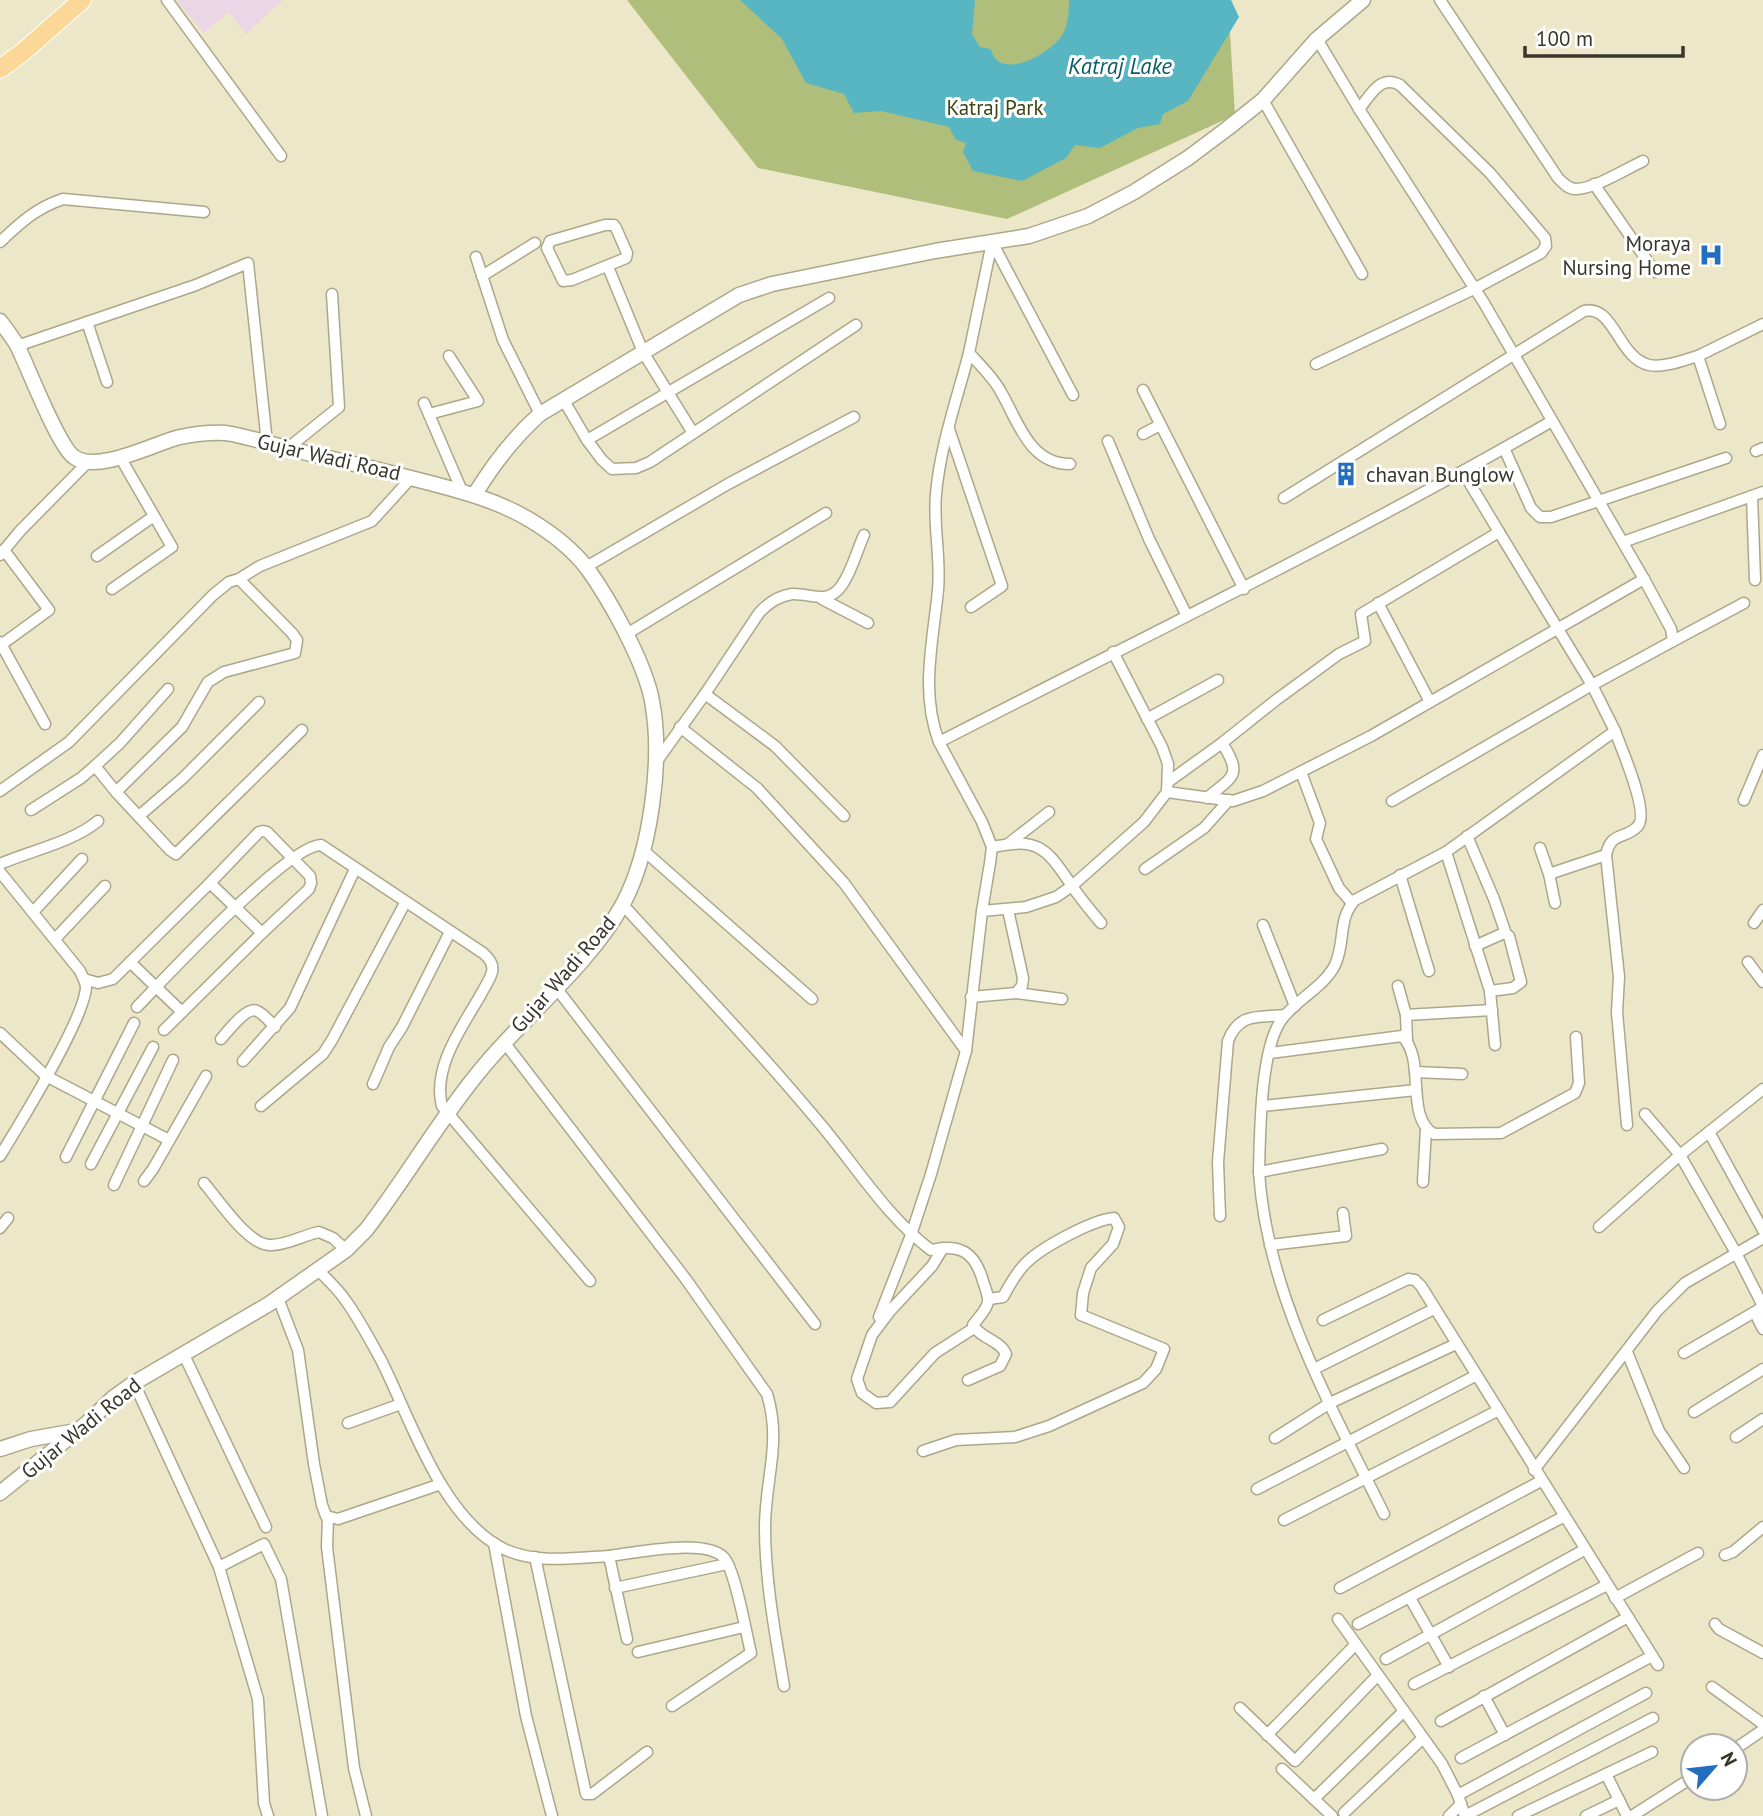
<svg xmlns="http://www.w3.org/2000/svg" width="1763" height="1816" viewBox="0 0 1763 1816" font-family="'PT Sans',sans-serif">
  <style>
    .industrial { fill: #ead6e5 }
    .green { fill: #b0be7b }
    .water { fill: #58b6c2 }
    .lines { fill: none; stroke-linecap: round; stroke-linejoin: round }
    .minor-casing { stroke: #ada78a; stroke-width: 13 }
    .tertiary-casing { stroke: #ada78a; stroke-width: 17 }
    .trunk-casing { stroke: #fff; stroke-width: 20 }
    .minor { stroke: #fff; stroke-width: 10 }
    .tertiary { stroke: #fff; stroke-width: 14 }
    .trunk { stroke: #fcd898; stroke-width: 18 }
    .labels { text-anchor: middle; dominant-baseline: central; stroke-width: 6; stroke-linejoin: round; paint-order: stroke }
    .park-label { font-size: 21px; fill: #3d4513; stroke: #fff }
    .poi-label { font-size: 21px; fill: #38352a; stroke: #fff; text-anchor: end }
    .street-label { font-size: 21px; fill: #38352a; stroke: #fff }
    .water-label { font-size: 23px; font-style: italic; fill: #0b5d66; stroke: #fff }
  </style>
  <rect width="100%" height="100%" fill="#ede7c9"/>
  <polygon class="industrial" points="176,0 282,0 246,34 229,12 204,33"/>
  <polygon class="green" points="627,0 1228,0 1235,115 1007,219 758,168"/>
  <path class="water" d="M740 0H975L972 34 980 47 991 49C998 82 1048 55 1061 37 1068 26 1069 13 1069 0H1231L1239 17 1188 101 1163 114 1160 124 1138 128 1100 148 1075 145 1066 158 1022 181 973 171 963 152 966 143 956 140 949 127 881 111 854 113 844 94 806 83 782 39Z"/>
  <g class="lines">
    <g class="minor-casing">
      <g id="minor">
        <polyline points="167,0 281,156"/>
        <path d="M1440 0 1558 178C1563 183 1568 189 1576 189 1594 189 1626 169 1643 161"/>
        <path d="M1317 39 1359 109 1484 303 1644 579 1671 629 1673 641 1592 685 1615 731 1446 852 1355 900C1337 920 1346 941 1335 965 1324 987 1297 999 1282 1019 1260 1048 1260 1135 1259 1172L1382 1149"/>
        <polyline points="1263,100 1362,274"/>
        <polyline points="1594,184 1655,272"/>
        <polygon points="605,225 614,225 616,228 627,253 626,258 572,280 563,281 547,248 550,241"/>
        <path d="M0 242C20 223 36 208 63 199L204 212"/>
        <path d="M992 242 969 353C980 365 993 377 1001 392 1018 421 1029 464 1070 464"/>
        <polyline points="992,242 1073,395"/>
        <polyline points="476,257 503,340 540,414"/>
        <polyline points="608,267 643,352 693,433"/>
        <polyline points="482,276 535,243"/>
        <polyline points="87,322 107,382"/>
        <polyline points="17,346 196,285 248,263 267,443"/>
        <path d="M1316 364 1474 289 1541 253 1546 246 1545 238 1490 173 1400 85C1380 74 1371 95 1359 109"/>
        <polyline points="1143,390 1244,589"/>
        <polyline points="563,399 587,440 602,460 612,469 636,468 650,462 856,325"/>
        <polyline points="424,403 462,491"/>
        <polyline points="429,414 478,401 449,356"/>
        <polyline points="1720,424 1698,356 1763,324"/>
        <polyline points="949,429 1002,586 971,607"/>
        <polyline points="1143,434 1160,425"/>
        <polyline points="587,440 829,298"/>
        <polyline points="1108,441 1149,539 1187,616"/>
        <polyline points="288,448 339,407 332,294"/>
        <polyline points="1504,448 1531,508 1540,517 1551,517 1726,458"/>
        <polyline points="1756,451 1763,448"/>
        <polyline points="1752,496 1755,580"/>
        <path d="M1284 498 1584 311C1614 304 1618 358 1649 365 1664 368 1684 360 1698 356"/>
        <polyline points="1623,542 1763,492"/>
        <polyline points="0,555 20,531 87,463"/>
        <polyline points="97,556 154,516"/>
        <polyline points="586,567 728,484 854,417"/>
        <polyline points="112,589 172,547 120,457"/>
        <polyline points="822,599 868,623"/>
        <polyline points="1378,603 1430,702"/>
        <polyline points="625,635 826,513"/>
        <polyline points="1673,641 1744,603"/>
        <polyline points="0,642 45,724"/>
        <polyline points="1,645 49,610 4,550"/>
        <polyline points="705,694 775,746 844,816"/>
        <polyline points="1147,719 1218,680"/>
        <polyline points="680,727 757,788 844,883 966,1051"/>
        <polyline points="302,730 176,854 170,850 116,792 182,727 208,682 224,672 295,653 297,640 292,633 239,579 260,566 372,521 412,477"/>
        <path d="M1615 731C1621 748 1651 815 1637 827 1624 840 1611 831 1606 855L1619 977 1617 1012 1627 1125"/>
        <path d="M939 742C920 692 933 642 938 590 941 557 933 526 936 494 940 447 957 399 969 353"/>
        <path d="M657 761 705 694 759 613C768 603 778 596 792 594 811 593 828 606 842 585 852 571 857 550 864 535"/>
        <polyline points="95,766 120,743 168,689"/>
        <polyline points="1301,772 1320,823 1316,839 1339,888 1352,903"/>
        <polyline points="1168,782 1222,743"/>
        <polyline points="0,791 69,742 213,595 229,582 239,579"/>
        <polyline points="1167,792 1233,801 1263,791 1371,736 1644,579"/>
        <path d="M1207 798C1233 776 1243 776 1222 743L1276 700 1339 654 1365 641 1361 614 1499 532 1463 472"/>
        <polyline points="1744,800 1763,755"/>
        <polyline points="1392,801 1592,685 1499,532"/>
        <polyline points="31,810 81,778 95,766 116,792"/>
        <polyline points="139,816 183,778 259,702"/>
        <polyline points="1467,836 1494,899 1506,934"/>
        <polyline points="1008,844 1049,812"/>
        <path d="M992 847C1037 838 1045 846 1070 883 1079 897 1090 910 1101 923"/>
        <polyline points="1540,848 1549,874 1555,903"/>
        <polyline points="642,849 812,999"/>
        <polyline points="1446,852 1490,991 1495,1045"/>
        <path d="M0 864C32 850 71 843 98 821"/>
        <polyline points="1145,869 1204,828 1229,800"/>
        <path d="M0 872 80 971C82 976 85 981 86 986 86 1017 19 1125 0 1156"/>
        <polyline points="1549,874 1606,855"/>
        <polyline points="1400,875 1429,971"/>
        <polyline points="210,883 259,832 263,831 267,832 310,876 311,883 309,889 262,933"/>
        <path d="M623 905C690 978 759 1050 822 1126 857 1168 888 1218 931 1250 961 1243 975 1253 983 1281 985 1288 989 1296 988 1302 986 1311 978 1318 973 1325 981 1339 1000 1340 1006 1354L1000 1366 968 1380"/>
        <polyline points="982,911 1026,907 1056,897 1072,886 1144,822 1167,792 1168,764 1162,747 1113,652"/>
        <polyline points="33,912 82,859"/>
        <polyline points="1754,923 1763,910"/>
        <polyline points="1263,925 1295,1006"/>
        <polyline points="55,939 105,886"/>
        <polyline points="1475,946 1504,933 1509,936 1521,982 1513,988 1490,991"/>
        <polyline points="130,962 182,1012"/>
        <polyline points="1748,962 1763,982"/>
        <polyline points="84,979 98,983 113,979 210,883 262,933 164,1030"/>
        <polyline points="1398,986 1406,1015 1407,1041"/>
        <polyline points="557,989 815,1324"/>
        <polyline points="1016,993 1062,999"/>
        <polyline points="971,997 1016,993 1022,986 1023,978 1008,910"/>
        <path d="M137 1007C166 977 288 845 321 845L483 953C489 958 494 964 492 972 490 980 484 988 480 996 462 1027 432 1068 442 1106L590 1281"/>
        <polyline points="1406,1015 1492,1010"/>
        <polyline points="0,1033 46,1076 169,1140"/>
        <path d="M221 1039C228 1031 247 1006 257 1011 264 1014 270 1022 275 1027"/>
        <path d="M504 1042 685 1278 767 1394C782 1443 765 1479 765 1527 765 1580 775 1633 784 1686"/>
        <path d="M1270 1053 1402 1036C1427 1060 1404 1117 1434 1134L1501 1133 1575 1093 1579 1083 1576 1037"/>
        <polyline points="243,1061 290,1008 355,869"/>
        <polyline points="1415,1072 1462,1074"/>
        <polyline points="373,1084 389,1047 402,1027 450,932"/>
        <polyline points="261,1106 323,1054 332,1040 405,903"/>
        <polyline points="1262,1106 1416,1090"/>
        <polyline points="1645,1114 1680,1155 1736,1253 1763,1306"/>
        <polyline points="1709,1132 1763,1230"/>
        <polyline points="66,1157 134,1023"/>
        <polyline points="91,1164 153,1047"/>
        <path d="M1259 1172C1267 1295 1331 1406 1384 1514"/>
        <polyline points="144,1181 153,1169 206,1076"/>
        <polyline points="1423,1182 1426,1129"/>
        <path d="M204 1183C218 1199 249 1247 271 1245 287 1245 304 1235 319 1232L333 1238 346 1250"/>
        <polyline points="114,1185 173,1060"/>
        <path d="M1220 1216 1218 1162 1228 1041C1239 1012 1258 1018 1285 1015"/>
        <polyline points="1599,1227 1680,1155 1763,1089"/>
        <polyline points="0,1228 8,1218"/>
        <polyline points="1270,1245 1346,1236 1343,1213"/>
        <polyline points="943,1248 932,1266 890,1311 872,1335 857,1379 862,1393 876,1403 890,1402 935,1353 974,1328"/>
        <path d="M317 1269C327 1279 338 1289 346 1301 359 1319 370 1340 381 1360 411 1419 441 1518 504 1549 535 1564 575 1558 609 1556L627 1639"/>
        <polyline points="278,1298 298,1350 314,1464 322,1505 326,1516 338,1519 441,1484"/>
        <polyline points="1763,1308 1757,1317 1763,1329"/>
        <path d="M879 1317 911 1235 931 1174 966 1051 982 911 990 863 992 847 982 822 939 742C1144 637 1352 536 1552 421"/>
        <polyline points="1323,1320 1408,1279 1415,1280 1421,1286 1658,1665"/>
        <polyline points="1627,1352 1659,1431 1684,1468"/>
        <polyline points="1684,1353 1763,1307"/>
        <polyline points="184,1355 266,1527"/>
        <polyline points="1314,1369 1434,1309"/>
        <polyline points="134,1383 219,1567 258,1699 264,1803 268,1816"/>
        <polyline points="1694,1412 1763,1369"/>
        <polyline points="348,1423 401,1404"/>
        <polyline points="1736,1437 1763,1419"/>
        <polyline points="1275,1438 1330,1403 1456,1344"/>
        <path d="M923 1451 956 1440 1015 1437 1049 1426 1143 1383 1156 1369 1164 1349 1081 1315 1083 1293 1091 1268 1113 1244 1119 1227 1114 1218C1092 1220 1040 1248 1025 1264 1016 1273 1009 1286 1003 1297L989 1299"/>
        <polyline points="1534,1470 1657,1311 1685,1283 1763,1238"/>
        <polyline points="1257,1489 1475,1376"/>
        <polyline points="328,1518 327,1547 354,1768 366,1816"/>
        <polyline points="1284,1520 1497,1411"/>
        <polyline points="494,1543 526,1716 552,1816"/>
        <polyline points="1725,1555 1733,1552 1763,1527"/>
        <path d="M609 1556C633 1553 709 1537 725 1559 736 1574 746 1633 751 1653L672 1706"/>
        <polyline points="535,1557 586,1794 592,1794 596,1791 647,1752"/>
        <polyline points="219,1567 264,1544 281,1579 322,1816"/>
        <polyline points="615,1588 727,1564"/>
        <polyline points="1340,1588 1541,1481"/>
        <polyline points="1410,1598 1449,1667"/>
        <polyline points="1615,1598 1698,1553"/>
        <polyline points="1338,1619 1442,1764 1458,1795 1465,1816"/>
        <polyline points="1358,1624 1563,1517"/>
        <polyline points="1715,1624 1719,1629 1763,1653"/>
        <polyline points="638,1652 744,1627"/>
        <polyline points="1386,1659 1584,1550"/>
        <polyline points="1414,1684 1607,1585"/>
        <polyline points="1712,1687 1763,1724"/>
        <polyline points="1484,1696 1505,1735"/>
        <polyline points="1240,1708 1295,1761 1378,1675"/>
        <polyline points="1441,1721 1628,1617"/>
        <polyline points="1267,1735 1356,1644"/>
        <polyline points="1735,1749 1763,1730"/>
        <polyline points="1461,1758 1652,1656"/>
        <polyline points="1282,1769 1332,1816"/>
        <polyline points="1606,1774 1627,1816"/>
        <polyline points="1458,1795 1646,1693"/>
        <polyline points="1314,1799 1404,1711"/>
        <polyline points="1344,1813 1423,1738"/>
        <polyline points="1449,1816 1461,1804"/>
        <polyline points="1465,1816 1653,1718"/>
        <polyline points="1518,1816 1652,1752"/>
        <polyline points="1586,1816 1619,1800"/>
        <polyline points="1632,1816 1693,1777"/>
      </g>
    </g>
    <g class="tertiary-casing">
      <g id="tertiary">
        <path d="M0 321C6 329 12 337 17 345 28 367 58 446 74 457 97 474 155 443 180 437 195 434 217 431 232 434 259 440 285 448 311 454 352 463 393 473 434 484 468 493 500 502 530 520 550 532 573 550 587 568 610 600 645 663 652 701 663 759 651 851 623 904 590 964 527 1014 483 1067 440 1118 407 1177 366 1230L346 1250 269 1304 134 1383 113 1398 87 1423 0 1493"/>
        <path d="M475 494C494 463 513 438 540 414L739 295 772 284 935 251 1029 236 1088 216 1134 192 1188 158 1228 128 1263 100 1317 39 1363 0"/>
        <polyline points="0,1449 31,1439 76,1431"/>
      </g>
    </g>
    <g class="trunk-casing">
      <polyline id="trunk" points="0,69 23,52 82,0"/>
    </g>
    <use href="#minor" class="minor"/>
    <use href="#tertiary" class="tertiary"/>
    <use href="#trunk" class="trunk"/>
  </g>
  <defs>
    <g id="hospital-bare" transform="scale(1.89)"><path d="M-5-5h3v3.5h4V-5h3V5h-3V1.5h-4V5h-3Z" fill="#236fbe" stroke="#fff" stroke-width="2.5" paint-order="stroke"/></g>
    <g id="building-bare" transform="scale(1.89)"><path d="M-4-6H4V6H1V3H-1V6H-4ZM-2.5-4.3h1.7v1.8h-1.7ZM.8-4.3h1.7v1.8H.8ZM-2.5-1h1.7V.8h-1.7ZM.8-1h1.7V.8H.8Z" fill="#236fbe" stroke="#fff" stroke-width="2.5" paint-order="stroke"/></g>
  </defs>
  <g fill-rule="evenodd">
    <use href="#hospital-bare" x="1711" y="255"/>
    <use href="#building-bare" x="1346" y="474"/>
  </g>
  <g class="labels">
    <g class="park-label">
      <text x="995" y="107">Katraj Park</text>
    </g>
    <g class="poi-label">
      <text x="1691" y="243">Moraya<tspan x="1691" dy="24">Nursing Home</tspan></text>
      <text x="1366" y="474" text-anchor="start">chavan Bunglow</text>
    </g>
    <g class="street-label">
      <text transform="translate(329 457) rotate(13)">Gujar Wadi Road</text>
      <text transform="translate(563 974) rotate(-49)">Gujar Wadi Road</text>
      <text transform="translate(81 1428) rotate(-39)">Gujar Wadi Road</text>
    </g>
    <g class="water-label">
      <text x="1120" y="65">Katraj Lake</text>
    </g>
  </g>
  <g transform="translate(1714 1767) rotate(62)"><circle r="33" fill="#ffffff" stroke="#afaeaa" stroke-width="2"/>
  <path d="M0-5L12 26L0 18L-12 26Z" fill="#236fbe"/>
  <text y="-10" font-size="19" font-weight="bold" text-anchor="middle" fill="#38352a">N</text>
  </g>
  <path d="M1525 46v10h158v-10" fill="none" stroke="#38352a" stroke-width="3.5"/>
  <text x="1536" y="46" font-size="21" fill="#38352a" stroke="#ffffff" stroke-width="5" paint-order="stroke">100 m</text>
</svg>
